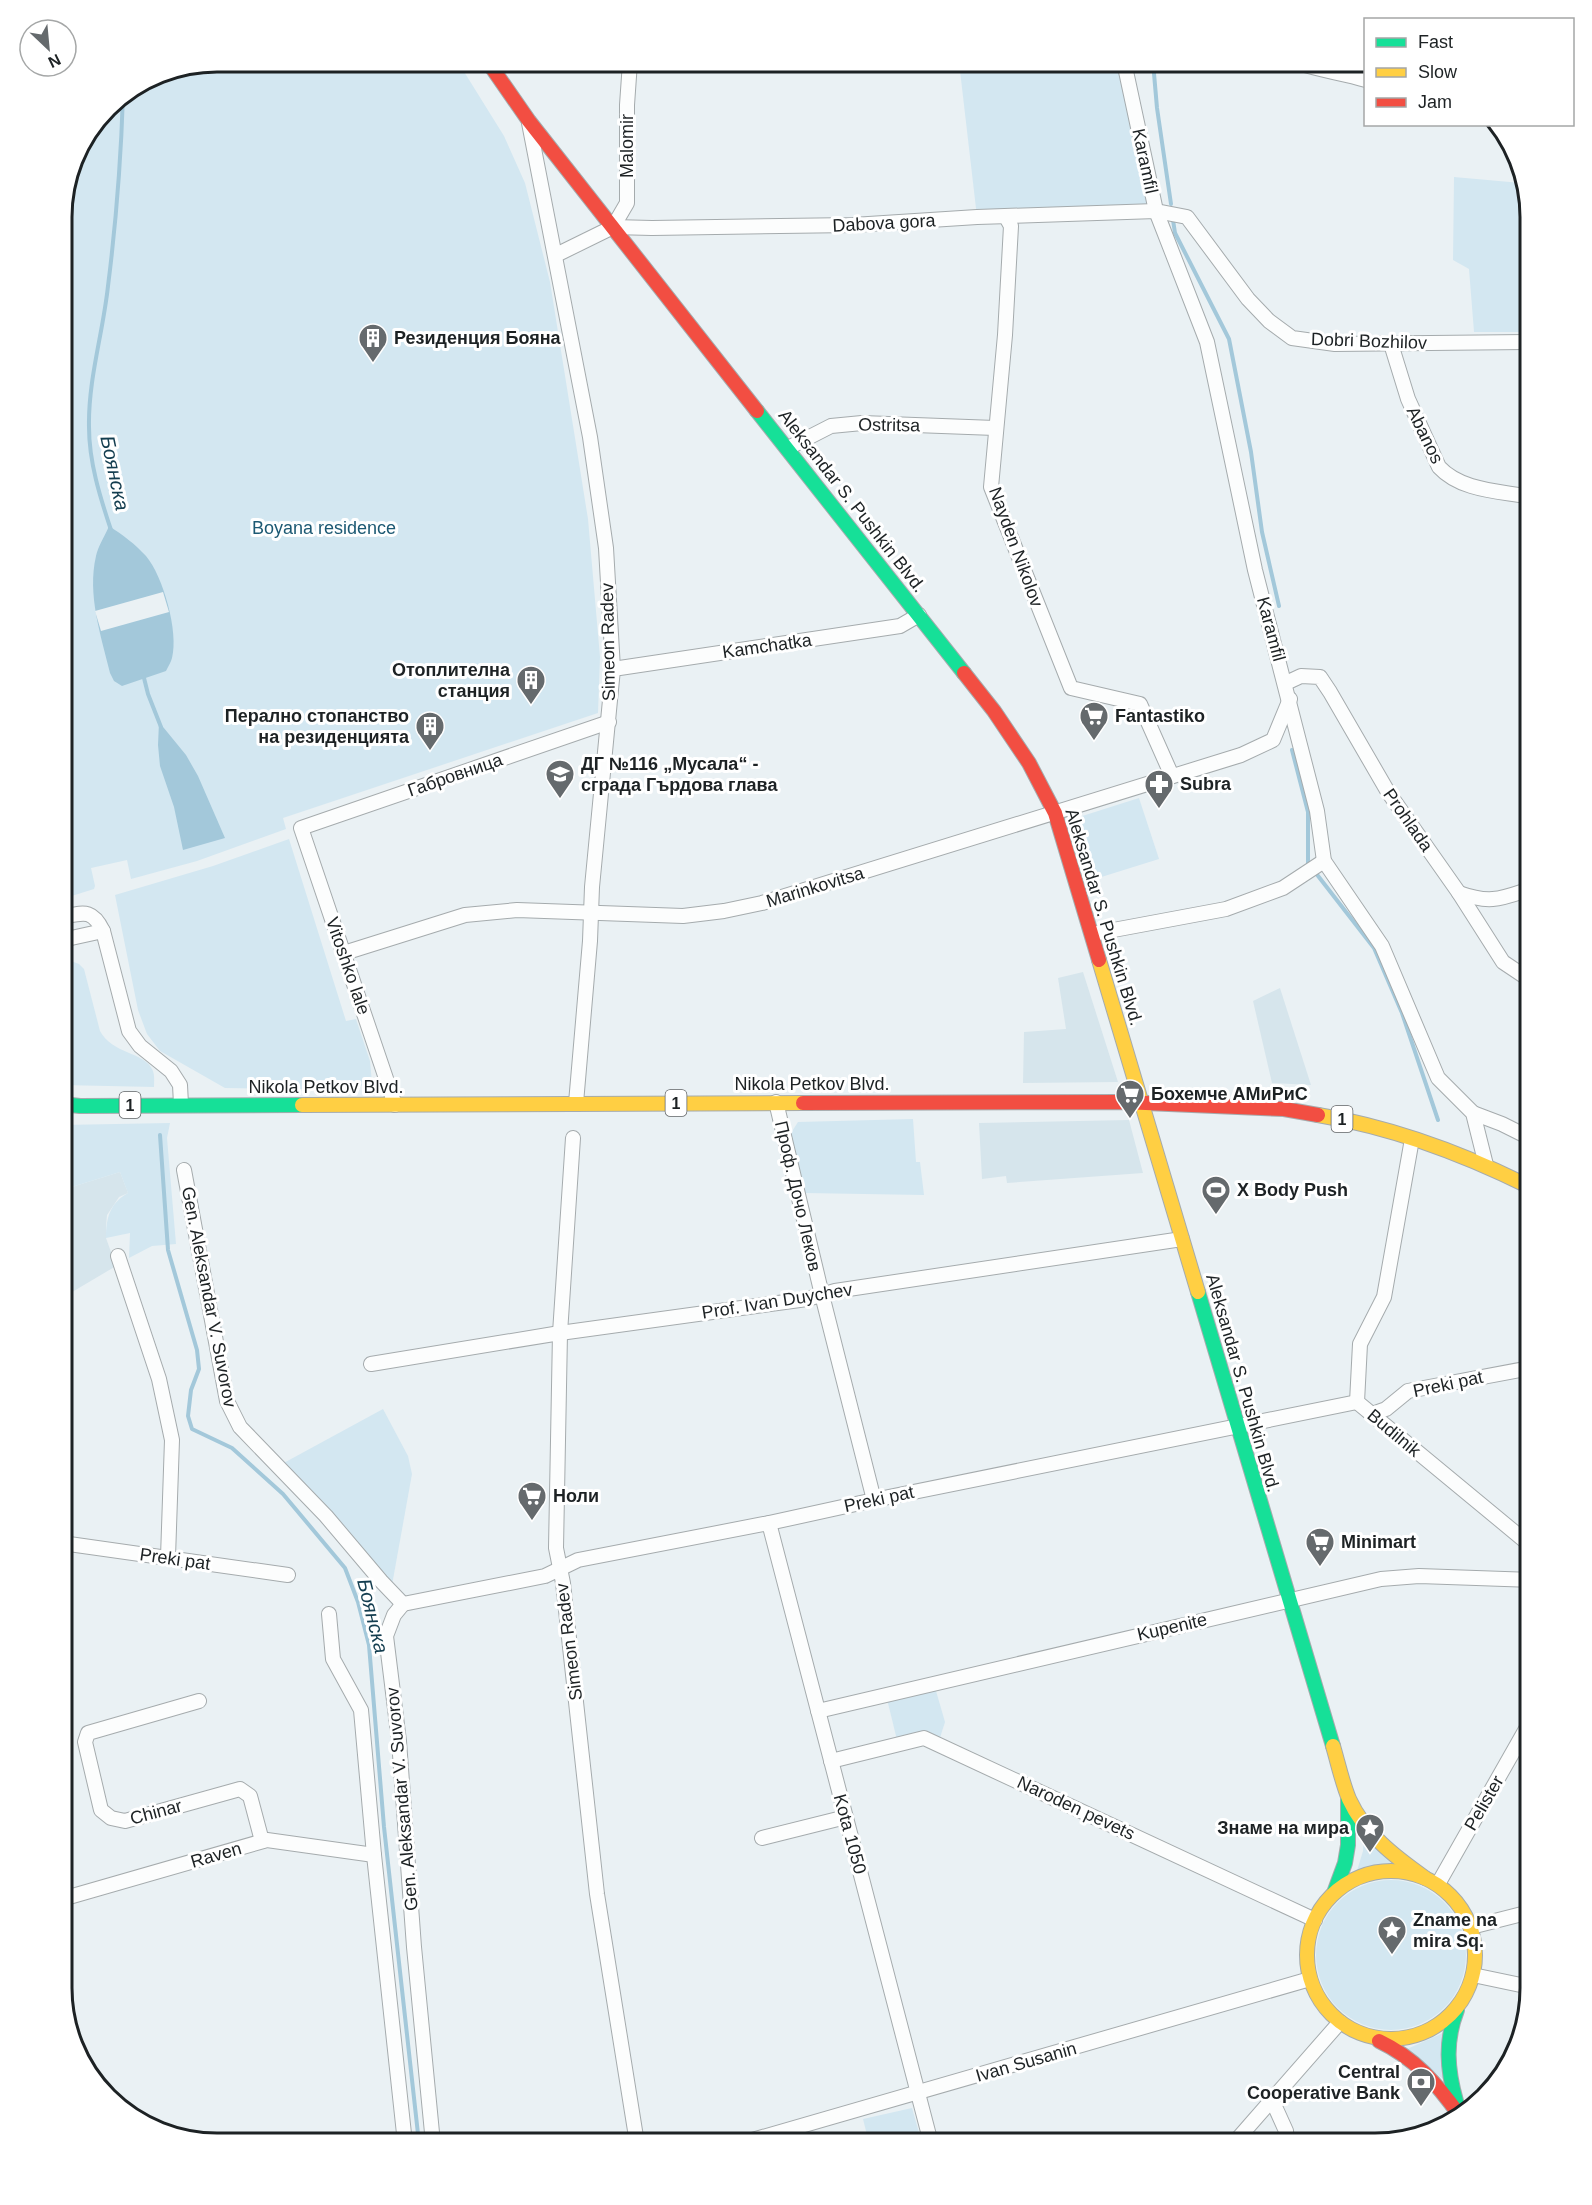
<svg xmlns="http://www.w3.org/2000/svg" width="1592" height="2205" viewBox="0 0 1592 2205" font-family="Helvetica,sans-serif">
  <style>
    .built { fill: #d6e5ec }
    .green { fill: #d3e7f1 }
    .water { fill: #a3c8da }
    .pier { fill: #eaf1f4 }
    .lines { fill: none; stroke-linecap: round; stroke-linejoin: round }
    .stream { stroke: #a3c8da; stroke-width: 4 }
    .street-casing { stroke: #a5abad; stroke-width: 16 }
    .fast-casing { stroke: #a5abad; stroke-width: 16 }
    .slow-casing { stroke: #a5abad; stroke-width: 16 }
    .jam-casing { stroke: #a5abad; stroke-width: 16 }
    .street { stroke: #fcfdfd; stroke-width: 14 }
    .fast { stroke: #16e098; stroke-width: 14 }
    .slow { stroke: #ffcf43; stroke-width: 14 }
    .jam { stroke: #f24e42; stroke-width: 14 }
    .labels { text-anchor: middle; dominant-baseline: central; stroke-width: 6; stroke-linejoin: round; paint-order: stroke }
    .shield { fill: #fff; stroke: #616466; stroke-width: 1.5 }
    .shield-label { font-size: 16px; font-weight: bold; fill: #1d2224 }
    .street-label { font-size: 18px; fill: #1d2224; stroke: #fff }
    .poi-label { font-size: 18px; font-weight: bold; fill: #1d2224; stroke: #fff; text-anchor: start }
    .park-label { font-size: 18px; fill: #1c5973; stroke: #fff }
    .water-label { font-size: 20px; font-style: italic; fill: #133d4f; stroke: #fff }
    .rim { fill: none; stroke: #1d2224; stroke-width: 3 }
  </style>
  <rect width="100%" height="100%" fill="#eaf1f4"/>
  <g class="built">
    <polygon points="1083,972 1118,1082 1023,1083 1024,1032 1066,1029 1058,978"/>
    <polygon points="1280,988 1311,1085 1272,1083 1253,1001"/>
    <polygon points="1129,1120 1143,1173 1007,1183 1006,1176 982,1179 979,1123"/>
    <polygon points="120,1172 128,1193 119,1197 107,1215 106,1226 106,1238 116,1266 62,1298 62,1190"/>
  </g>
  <g class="green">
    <polygon points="217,62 458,62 504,136 525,183 550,282 588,519 600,657 598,713 283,818 286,829 197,861 131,879 127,860 91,868 95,886 94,889 62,899 62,206 78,148 114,100 158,73"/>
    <polygon points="959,62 1124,62 1156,211 977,217"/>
    <polygon points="1454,177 1521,183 1530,217 1530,332 1474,332 1469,269 1453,260"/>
    <polygon points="1139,798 1159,859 1095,879 1076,818"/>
    <polygon points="289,839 346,1021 356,1019 370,1061 372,1083 344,1090 225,1088 160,1051 147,1034 138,1010 115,895 213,866"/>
    <path d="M71 961 79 964 84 969 100 1031C112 1054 144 1052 152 1069 155 1074 154 1081 154 1087L62 1085V963Z"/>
    <polygon points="913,1119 916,1162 920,1162 924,1195 804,1193 791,1133 798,1122"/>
    <path d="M170 1123 167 1138 176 1244 152 1246 129 1258 130 1233 106 1238C106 1218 110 1203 128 1193L120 1172 62 1190V1125Z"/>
    <polygon points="383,1409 408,1456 412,1474 392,1585 280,1465"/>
    <polygon points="934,1684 945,1722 938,1744 898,1744 886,1695"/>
    <polygon points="1364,1834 1398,1865 1378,1865 1356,1874 1363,1851"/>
    <circle cx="1391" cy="1955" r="75"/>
    <polygon points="1443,2033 1443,2079 1407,2049"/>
    <polygon points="912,2108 922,2143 910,2143 907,2134 869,2143 863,2119"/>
  </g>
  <g class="water">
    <path d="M109 526C123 535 135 544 146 556 163 576 179 632 172 658 171 662 168 667 166 671L122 686 114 681 110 673C101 635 87 595 96 556 98 546 105 536 109 526Z"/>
    <polygon points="159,722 186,755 198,776 225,838 183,850 174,807 160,766 158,745"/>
  </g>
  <polygon class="pier" points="163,592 169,612 101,631 95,611"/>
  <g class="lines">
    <g class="stream">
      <polyline points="1153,62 1157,108 1171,204"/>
      <polyline points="1173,220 1175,233 1229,339 1251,452 1262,532 1279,606"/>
      <path d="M111 530C100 497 89 462 89 427 88 380 103 333 108 286 116 223 121 159 123 95"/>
      <polyline points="143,674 148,694 161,727"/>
      <polyline points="1292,750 1308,812 1308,863 1374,948 1402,1013 1438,1120"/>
      <polyline points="160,1135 168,1250 197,1350 199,1369 191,1390 188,1416 192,1429 232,1448 283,1494 345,1568 358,1602 369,1645 384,1827 419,2143"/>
    </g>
    <g class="street-casing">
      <g id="street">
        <polyline points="1124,62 1156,211 1207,342 1255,570 1317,811 1324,861 1382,946 1438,1078 1473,1113 1486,1165"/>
        <path d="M1295 62C1318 70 1342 73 1366 80"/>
        <polyline points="529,123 590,437 606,548 613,669 592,887 590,941 576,1103"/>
        <polyline points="1006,217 1011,226 1005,335 991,487 1071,688 1140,704 1172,776"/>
        <polyline points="613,227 627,203 627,105 630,62"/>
        <polyline points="556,255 613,227 652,228 853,225 977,217 1156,211 1187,217 1248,299 1269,321 1292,338 1335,344 1530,342"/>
        <path d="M1391 344 1408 399 1439 467C1461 491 1500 491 1530 497"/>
        <polyline points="788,448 831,426 862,423 995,428"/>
        <polyline points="613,669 900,626 919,615"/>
        <polyline points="1286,683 1301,676 1320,677 1330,692 1388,792 1459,893 1503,962 1530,980"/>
        <path d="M1459 893C1490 904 1500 899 1530 889"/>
        <path d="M62 917C83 913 92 908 103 931L129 1031 140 1046 171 1071 180 1085 181 1104"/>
        <polyline points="1092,934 1226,909 1283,888 1324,861"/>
        <polyline points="62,940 103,931"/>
        <polyline points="344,953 465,915 517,910 683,916 724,911 762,903 1241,755 1273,740 1290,699"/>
        <polyline points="776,1102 822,1295 874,1500"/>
        <polyline points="395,1105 301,828 609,722"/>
        <polyline points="1473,1113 1502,1124 1530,1138"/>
        <polyline points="573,1138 560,1333 556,1548 563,1583 597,1894 637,2143"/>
        <polyline points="1412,1139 1384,1297 1360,1344 1357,1402 1530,1545"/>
        <polyline points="184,1170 227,1401 240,1427 326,1516 381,1581 403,1604"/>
        <polyline points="118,1256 159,1379 172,1440 168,1557"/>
        <polyline points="371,1364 560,1333 807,1299 835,1291 1182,1239"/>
        <polyline points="1372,1414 1386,1409 1408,1391 1530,1368"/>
        <polyline points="769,1523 931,2143"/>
        <polyline points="62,1543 288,1575"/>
        <polyline points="403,1604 545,1576 578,1560 769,1523 874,1500 1357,1402"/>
        <polyline points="403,1604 394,1615 386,1636 399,1741 414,1947 433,2143"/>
        <polyline points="329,1614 333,1659 361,1710 374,1855 405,2143"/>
        <polyline points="199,1701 88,1733 85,1742 101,1810 111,1818 125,1821 240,1789 250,1796 262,1841"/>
        <polyline points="818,1711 1381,1579 1419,1576 1530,1580"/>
        <polyline points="831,1761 924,1738 1315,1920"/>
        <polyline points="762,1838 846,1817"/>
        <polyline points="1438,1884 1530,1722"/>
        <polyline points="62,1899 267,1840 374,1855"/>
        <polyline points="1471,1927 1530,1912"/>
        <polyline points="1473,1975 1530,1987"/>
        <polyline points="1272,2100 1286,2131 1287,2143"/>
        <polyline points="742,2143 1310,1979"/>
        <polyline points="1234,2143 1340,2022"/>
      </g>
    </g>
    <g class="fast-casing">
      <g id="fast">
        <polyline points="757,411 964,673"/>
        <polyline points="62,1104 80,1106 302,1105"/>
        <polyline points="1198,1292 1333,1746"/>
        <polyline points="1334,1893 1345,1863 1348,1845 1348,1799"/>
        <path d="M1456 2101C1447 2069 1445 2041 1457 2010"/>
      </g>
    </g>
    <g class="slow-casing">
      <g id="slow">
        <polyline points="1099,960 1198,1292"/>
        <polyline points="302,1105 803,1103"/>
        <path d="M1318 1115C1391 1127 1464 1154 1530 1187"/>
        <path d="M1333 1746C1338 1763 1342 1782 1349 1799 1365 1834 1394 1856 1425 1878"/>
        <circle cx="1391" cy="1955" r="84"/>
      </g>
    </g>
    <g class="jam-casing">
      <g id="jam">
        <polyline points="488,62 529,121 757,411"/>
        <polyline points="964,673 994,711 1029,763 1055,813 1099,960"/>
        <polyline points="803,1103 1123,1102 1284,1109 1318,1115"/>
        <path d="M1379 2041C1415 2058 1437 2084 1460 2116"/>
      </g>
    </g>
    <use href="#street" class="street"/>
    <use href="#fast" class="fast"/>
    <use href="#slow" class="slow"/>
    <use href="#jam" class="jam"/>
  </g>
  <defs>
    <g id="building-pin" transform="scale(1.5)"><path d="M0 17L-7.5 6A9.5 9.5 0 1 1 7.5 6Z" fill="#656a6d" stroke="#fff"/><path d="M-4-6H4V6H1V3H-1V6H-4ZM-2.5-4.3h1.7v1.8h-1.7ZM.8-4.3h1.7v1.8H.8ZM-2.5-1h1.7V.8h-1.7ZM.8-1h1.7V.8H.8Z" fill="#fff"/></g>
    <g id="supermarket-pin" transform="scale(1.5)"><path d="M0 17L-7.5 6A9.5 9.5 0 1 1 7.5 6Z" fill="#656a6d" stroke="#fff"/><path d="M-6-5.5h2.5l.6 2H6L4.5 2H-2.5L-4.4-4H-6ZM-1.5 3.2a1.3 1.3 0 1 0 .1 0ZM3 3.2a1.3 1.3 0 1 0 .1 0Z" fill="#fff"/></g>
    <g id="school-pin" transform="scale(1.5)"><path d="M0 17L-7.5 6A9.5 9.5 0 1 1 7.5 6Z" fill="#656a6d" stroke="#fff"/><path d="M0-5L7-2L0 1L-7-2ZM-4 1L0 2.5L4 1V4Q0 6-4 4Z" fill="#fff"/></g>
    <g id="pharmacy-pin" transform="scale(1.5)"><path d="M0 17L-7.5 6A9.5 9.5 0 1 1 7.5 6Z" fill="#656a6d" stroke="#fff"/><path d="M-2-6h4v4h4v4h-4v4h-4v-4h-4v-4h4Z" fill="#fff"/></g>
    <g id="stadium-pin" transform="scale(1.5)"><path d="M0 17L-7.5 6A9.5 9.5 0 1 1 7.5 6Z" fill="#656a6d" stroke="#fff"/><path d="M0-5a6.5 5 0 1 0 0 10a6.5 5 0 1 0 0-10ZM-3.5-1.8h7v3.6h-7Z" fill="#fff"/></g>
    <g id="sight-pin" transform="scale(1.5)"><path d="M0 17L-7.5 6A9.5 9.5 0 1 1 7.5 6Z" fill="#656a6d" stroke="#fff"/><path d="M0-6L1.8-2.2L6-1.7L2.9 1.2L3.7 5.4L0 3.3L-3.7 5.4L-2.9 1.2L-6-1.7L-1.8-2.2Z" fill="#fff"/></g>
    <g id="bank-pin" transform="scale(1.5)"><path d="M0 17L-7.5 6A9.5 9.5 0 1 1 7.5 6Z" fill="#656a6d" stroke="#fff"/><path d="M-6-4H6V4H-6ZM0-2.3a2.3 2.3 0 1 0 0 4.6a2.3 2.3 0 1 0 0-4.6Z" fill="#fff"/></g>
  </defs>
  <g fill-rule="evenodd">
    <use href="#building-pin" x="373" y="338"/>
    <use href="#building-pin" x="531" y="680"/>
    <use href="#supermarket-pin" x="1094" y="716"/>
    <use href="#building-pin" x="430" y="726"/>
    <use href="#school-pin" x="560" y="774"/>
    <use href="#pharmacy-pin" x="1159" y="784"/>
    <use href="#supermarket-pin" x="1130" y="1094"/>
    <use href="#stadium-pin" x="1216" y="1190"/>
    <use href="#supermarket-pin" x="532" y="1496"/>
    <use href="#supermarket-pin" x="1320" y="1542"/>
    <use href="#sight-pin" x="1370" y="1828"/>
    <use href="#sight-pin" x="1392" y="1930"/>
    <use href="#bank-pin" x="1421" y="2082"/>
  </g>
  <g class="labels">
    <g class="shield">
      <rect x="665.5" y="1090" width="21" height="26" rx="4.5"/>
      <rect x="119.5" y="1092" width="21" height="26" rx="4.5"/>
      <rect x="1331.5" y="1106" width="21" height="26" rx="4.5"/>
    </g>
    <g class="shield-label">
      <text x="676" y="1103">1</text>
      <text x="130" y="1105">1</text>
      <text x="1342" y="1119">1</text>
    </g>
    <g class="street-label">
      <text transform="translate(627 146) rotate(-90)">Malomir</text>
      <text transform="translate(1145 161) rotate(78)">Karamfil</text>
      <text transform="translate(884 223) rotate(-3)">Dabova gora</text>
      <text transform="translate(1369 341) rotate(2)">Dobri Bozhilov</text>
      <text transform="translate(889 425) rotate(1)">Ostritsa</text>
      <text transform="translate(1425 435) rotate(64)">Abanos</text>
      <text transform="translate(852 501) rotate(52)">Aleksandar S. Pushkin Blvd.</text>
      <text transform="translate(1016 547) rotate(70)">Nayden Nikolov</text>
      <text transform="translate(1271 629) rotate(75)">Karamfil</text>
      <text transform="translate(608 642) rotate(-91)">Simeon Radev</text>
      <text transform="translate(767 646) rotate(-8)">Kamchatka</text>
      <text transform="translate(455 775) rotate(-19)">Габровница</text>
      <text transform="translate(1408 820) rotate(55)">Prohlada</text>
      <text transform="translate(815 887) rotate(-17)">Marinkovitsa</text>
      <text transform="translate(1104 917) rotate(73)">Aleksandar S. Pushkin Blvd.</text>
      <text transform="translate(348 966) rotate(71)">Vitoshko lale</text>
      <text x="812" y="1084">Nikola Petkov Blvd.</text>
      <text x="326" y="1087">Nikola Petkov Blvd.</text>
      <text transform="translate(798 1196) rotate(77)">Проф. Дочо Леков</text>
      <text transform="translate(209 1297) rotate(79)">Gen. Aleksandar V. Suvorov</text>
      <text transform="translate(777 1301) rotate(-9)">Prof. Ivan Duychev</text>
      <text transform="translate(1243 1383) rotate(74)">Aleksandar S. Pushkin Blvd.</text>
      <text transform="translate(1448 1384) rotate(-12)">Preki pat</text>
      <text transform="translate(1394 1433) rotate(40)">Budilnik</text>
      <text transform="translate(879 1499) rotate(-12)">Preki pat</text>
      <text transform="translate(175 1559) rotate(8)">Preki pat</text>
      <text transform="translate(1172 1627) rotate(-13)">Kupenite</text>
      <text transform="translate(569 1642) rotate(-97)">Simeon Radev</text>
      <text transform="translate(402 1799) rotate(-95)">Gen. Aleksandar V. Suvorov</text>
      <text transform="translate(1484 1803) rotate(-60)">Pelister</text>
      <text transform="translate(1076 1808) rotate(25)">Naroden pevets</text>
      <text transform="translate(156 1812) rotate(-15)">Chinar</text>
      <text transform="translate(850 1834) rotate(75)">Kota 1050</text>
      <text transform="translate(216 1855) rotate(-16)">Raven</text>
      <text transform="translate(1026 2062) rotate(-16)">Ivan Susanin</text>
    </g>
    <g class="poi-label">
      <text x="394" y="338">Резиденция Бояна</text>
      <text x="510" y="670" text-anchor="end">Отоплителна<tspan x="510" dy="21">станция</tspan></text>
      <text x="409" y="716" text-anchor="end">Перално стопанство<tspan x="409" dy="21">на резиденцията</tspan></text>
      <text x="1115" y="716">Fantastiko</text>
      <text x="581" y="764">ДГ №116 „Мусала“ -<tspan x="581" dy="21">сграда Гърдова глава</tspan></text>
      <text x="1180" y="784">Subra</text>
      <text x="1151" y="1094">Бохемче АМиРиС</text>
      <text x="1237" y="1190">X Body Push</text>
      <text x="553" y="1496">Ноли</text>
      <text x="1341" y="1542">Minimart</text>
      <text x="1349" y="1828" text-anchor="end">Знаме на мира</text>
      <text x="1413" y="1920">Zname na<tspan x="1413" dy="21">mira Sq.</tspan></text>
      <text x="1400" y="2072" text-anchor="end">Central<tspan x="1400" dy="21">Cooperative Bank</tspan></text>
    </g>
    <g class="park-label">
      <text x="324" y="528">Boyana residence</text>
    </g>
    <g class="water-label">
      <text transform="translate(115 473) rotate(78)">Боянска</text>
      <text transform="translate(373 1616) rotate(76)">Боянска</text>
    </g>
  </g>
  <path d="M0 0H1592V2205H0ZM217 72H1375A145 145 0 0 1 1520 217V1988A145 145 0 0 1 1375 2133H217A145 145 0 0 1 72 1988V217A145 145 0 0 1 217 72Z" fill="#fff" fill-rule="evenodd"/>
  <path class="rim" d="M217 72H1375A145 145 0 0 1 1520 217V1988A145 145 0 0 1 1375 2133H217A145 145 0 0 1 72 1988V217A145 145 0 0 1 217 72Z"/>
  <rect x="1364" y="18" width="210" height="108" fill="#ffffff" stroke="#a5a7a7" stroke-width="1.5"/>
  <rect x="1376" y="38" width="30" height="9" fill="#16e098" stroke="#a5a7a7" stroke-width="1.5"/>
  <text x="1418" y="48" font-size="18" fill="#1d2224">Fast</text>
  <rect x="1376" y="68" width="30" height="9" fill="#ffcf43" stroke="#a5a7a7" stroke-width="1.5"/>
  <text x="1418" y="78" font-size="18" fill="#1d2224">Slow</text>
  <rect x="1376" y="98" width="30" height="9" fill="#f24e42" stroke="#a5a7a7" stroke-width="1.5"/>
  <text x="1418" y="108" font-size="18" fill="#1d2224">Jam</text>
  <g transform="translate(48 48) rotate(154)"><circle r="28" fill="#ffffff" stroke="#a5a7a7" stroke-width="1.5"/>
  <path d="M0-4.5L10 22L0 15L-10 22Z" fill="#656a6d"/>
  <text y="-9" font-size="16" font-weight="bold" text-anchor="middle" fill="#1d2224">N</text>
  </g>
</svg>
